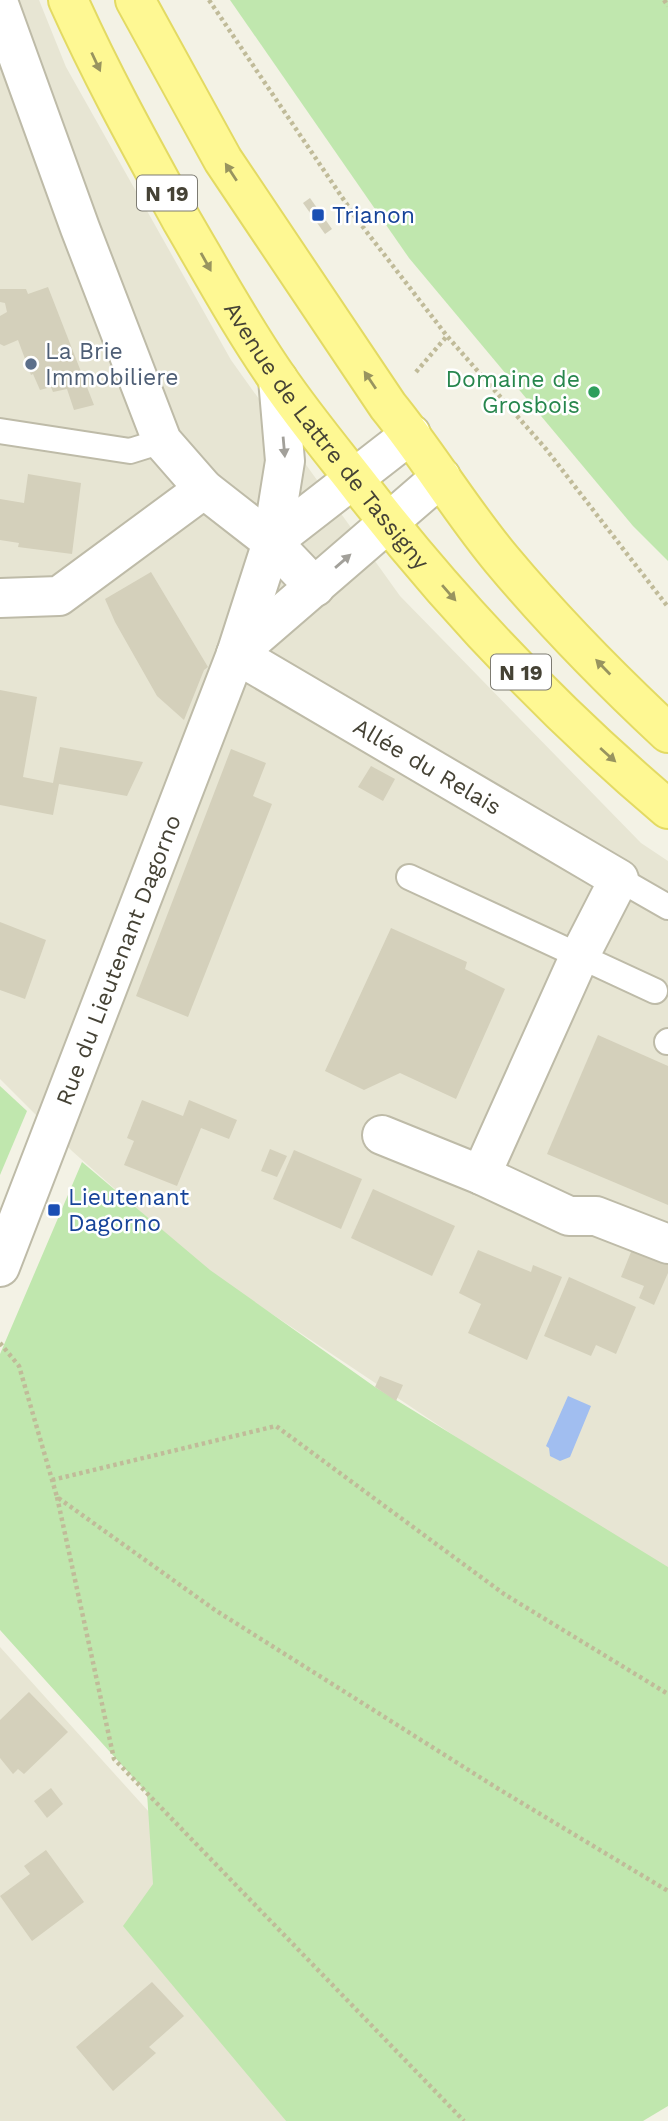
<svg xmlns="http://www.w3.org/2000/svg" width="668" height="2121" viewBox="0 0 668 2121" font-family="'Work Sans',sans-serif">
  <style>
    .residential { fill: #e7e5d3 }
    .green { fill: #c0e7ae }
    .water { fill: #a1bef0 }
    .building { fill: #d4d0bb }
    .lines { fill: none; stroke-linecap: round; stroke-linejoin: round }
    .service-casing { stroke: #bebba8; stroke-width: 28 }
    .minor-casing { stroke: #bebba8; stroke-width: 42 }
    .tertiary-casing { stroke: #bebba8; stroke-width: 42 }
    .primary-casing { stroke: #e3da63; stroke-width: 42 }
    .path { stroke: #c0bb99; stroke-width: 4.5; stroke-dasharray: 3.5 3.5; stroke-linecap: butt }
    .service { stroke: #fff; stroke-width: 24 }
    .minor { stroke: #fff; stroke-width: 38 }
    .tertiary { stroke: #fff; stroke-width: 38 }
    .primary { stroke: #fef893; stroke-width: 38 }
    .oneway { fill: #98945f }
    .oneway2 { fill: #a2a09a }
    .transit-dot { fill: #1a4fb4; stroke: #fff; stroke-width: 2.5 }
    .service-dot { fill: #5c6f8a; stroke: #fff; stroke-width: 2.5 }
    .leisure-dot { fill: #2e9e5b; stroke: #fff; stroke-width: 2.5 }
    .labels { text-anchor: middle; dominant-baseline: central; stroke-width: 5; stroke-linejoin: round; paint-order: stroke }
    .shield { fill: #fff; stroke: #7d7b72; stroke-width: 2 }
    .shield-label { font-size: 21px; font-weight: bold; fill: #454235 }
    .transit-label { font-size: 23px; fill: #164399; stroke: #fff; text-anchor: start }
    .service-label { font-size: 23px; fill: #4e5e75; stroke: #fff; text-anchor: start }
    .leisure-label { font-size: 23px; fill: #27864d; stroke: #fff; text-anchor: end }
    .street-label { font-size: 23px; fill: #454235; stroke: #fff }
  </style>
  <rect width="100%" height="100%" fill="#f3f2e5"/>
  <g class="residential">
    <polygon points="0,0 39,0 66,67 231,360 400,596 641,843 668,861 668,1572 492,1461 209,1272 72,1151 0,1079"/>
    <polygon points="0,1647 233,1905 166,1969 286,2121 0,2121"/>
  </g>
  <g class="green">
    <polygon points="230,0 668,0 668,561 633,526 409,258"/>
    <polygon points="0,1086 27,1111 0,1175"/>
    <polygon points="82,1162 210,1270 375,1387 668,1567 668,2106 643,2121 286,2121 123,1926 153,1884 147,1793 0,1630 0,1354"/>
  </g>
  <polygon class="water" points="568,1396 591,1406 570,1457 560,1461 550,1456 549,1448 546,1446"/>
  <g class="building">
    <polygon points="310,198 332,229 325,234 303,203"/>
    <polygon points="48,287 94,405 74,410 67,389 53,392 51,387 40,390 33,374 31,375 18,340 4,346 0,344 0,316 7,312 5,303 0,302 0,289 26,289 28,294"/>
    <polygon points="28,474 81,483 72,554 18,547 19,543 0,540 0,499 24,503"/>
    <polygon points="151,572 208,667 204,670 184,720 157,696 115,622 105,599"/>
    <polygon points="0,690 37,697 23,777 53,783 60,747 143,762 127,796 59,784 53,815 0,805"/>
    <polygon points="231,749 266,763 253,796 272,804 188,1017 136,996"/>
    <polygon points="371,766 395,779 383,801 358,787"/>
    <polygon points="0,922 46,940 25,999 0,990"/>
    <polygon points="391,928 467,962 465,969 505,989 456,1099 400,1073 364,1090 325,1071"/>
    <polygon points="598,1035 668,1066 668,1205 547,1154"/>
    <polygon points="142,1100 183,1116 189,1100 237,1120 229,1139 201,1128 177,1186 124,1165 134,1141 127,1138"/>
    <polygon points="270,1149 287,1156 277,1177 261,1171"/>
    <polygon points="294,1150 362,1179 341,1229 273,1199"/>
    <polygon points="373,1189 455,1226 432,1276 351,1238"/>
    <polygon points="633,1247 668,1261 668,1273 654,1305 639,1298 644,1286 621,1277"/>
    <polygon points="478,1250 531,1272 533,1265 562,1277 527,1360 468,1333 481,1304 459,1293"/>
    <polygon points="569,1277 636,1307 616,1354 596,1345 591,1356 544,1336"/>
    <polygon points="380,1376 403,1385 396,1401 375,1387"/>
    <polygon points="29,1692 68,1732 24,1774 18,1769 13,1774 0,1758 0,1720"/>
    <polygon points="51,1788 63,1804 47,1818 34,1801"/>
    <polygon points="46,1850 84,1902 32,1941 0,1896 30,1874 24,1866"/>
    <polygon points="152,1982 184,2016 149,2047 156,2053 113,2091 76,2047"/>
  </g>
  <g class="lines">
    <g class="service-casing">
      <g id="service">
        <polyline points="0,431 130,451 162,441"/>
        <polyline points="409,877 655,991"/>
        <polyline points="619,879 668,907"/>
        <polyline points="667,1042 668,1041"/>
      </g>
    </g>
    <g class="minor-casing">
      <g id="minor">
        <polyline points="0,7 80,228 162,441 204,489 272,542 315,587"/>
        <polyline points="0,598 59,596 204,489"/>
        <path id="s1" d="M236 654 619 879 579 957 481 1175"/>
        <polyline points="382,1135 481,1175 569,1216 596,1216 668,1244"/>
      </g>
    </g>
    <g class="tertiary-casing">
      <g id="tertiary">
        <polyline points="272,542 411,434"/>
        <polyline points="236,654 441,477"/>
        <path id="s2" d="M0 1267 236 654 272 542 285 461 278 379"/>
      </g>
    </g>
    <g class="primary-casing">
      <g id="primary">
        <path id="s3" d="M68 0C102 76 142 148 182 221 213 274 243 329 278 379 302 414 329 447 355 480 447 600 552 711 668 809"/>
        <path d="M135 0 223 160 388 406C428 455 461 511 502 560 553 621 610 679 668 733"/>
      </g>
    </g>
    <g class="path">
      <polyline points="209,0 356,218 447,336 546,449 668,607"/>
      <polyline points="664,0 668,6"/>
      <polyline points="416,372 447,336"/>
      <polyline points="0,1343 19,1366 57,1497 215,1610 497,1788 668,1891"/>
      <polyline points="52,1480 276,1426 504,1594 668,1694"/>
      <polyline points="57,1497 114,1759 464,2121"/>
    </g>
    <use href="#service" class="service"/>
    <use href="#minor" class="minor"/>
    <use href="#tertiary" class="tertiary"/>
    <use href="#primary" class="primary"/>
  </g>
  <defs><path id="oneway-solid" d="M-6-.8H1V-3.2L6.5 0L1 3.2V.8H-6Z" transform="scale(1.75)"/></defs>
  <g class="oneway">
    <use href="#oneway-solid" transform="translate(96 62) rotate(65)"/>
    <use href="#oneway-solid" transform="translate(231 172) rotate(-123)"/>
    <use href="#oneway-solid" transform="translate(206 262) rotate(61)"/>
    <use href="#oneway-solid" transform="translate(370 380) rotate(-124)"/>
    <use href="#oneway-solid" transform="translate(449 593) rotate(49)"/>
    <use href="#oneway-solid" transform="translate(603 667) rotate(-134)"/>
    <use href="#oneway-solid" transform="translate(608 755) rotate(42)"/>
  </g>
  <g class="oneway2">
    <use href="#oneway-solid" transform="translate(284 447) rotate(85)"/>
    <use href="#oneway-solid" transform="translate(343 561) rotate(-41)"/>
  </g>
  <g class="transit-dot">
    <rect x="311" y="208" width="14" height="14" rx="3.5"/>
    <rect x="47" y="1203" width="14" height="14" rx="3.5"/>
  </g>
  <circle class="service-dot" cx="31" cy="364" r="7"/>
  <circle class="leisure-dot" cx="594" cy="392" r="7"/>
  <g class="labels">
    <g class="shield">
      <rect x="137" y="175.5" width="60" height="35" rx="5"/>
      <rect x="491" y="654.5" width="60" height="35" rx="5"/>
    </g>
    <g class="shield-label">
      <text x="167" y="193">N 19</text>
      <text x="521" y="672">N 19</text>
    </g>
    <g class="transit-label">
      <text x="332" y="215">Trianon</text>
      <text x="68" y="1197">Lieutenant<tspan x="68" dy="26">Dagorno</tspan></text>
    </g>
    <g class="service-label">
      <text x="45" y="351">La Brie<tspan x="45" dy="26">Immobiliere</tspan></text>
    </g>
    <g class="leisure-label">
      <text x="580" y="379">Domaine de<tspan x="580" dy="26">Grosbois</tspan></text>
    </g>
    <g class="street-label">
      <text stroke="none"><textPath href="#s3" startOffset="508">Avenue de Lattre de Tassigny</textPath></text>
      <text stroke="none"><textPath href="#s1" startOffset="222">Allée du Relais</textPath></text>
      <text stroke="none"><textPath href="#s2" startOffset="329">Rue du Lieutenant Dagorno</textPath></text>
    </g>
  </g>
</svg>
